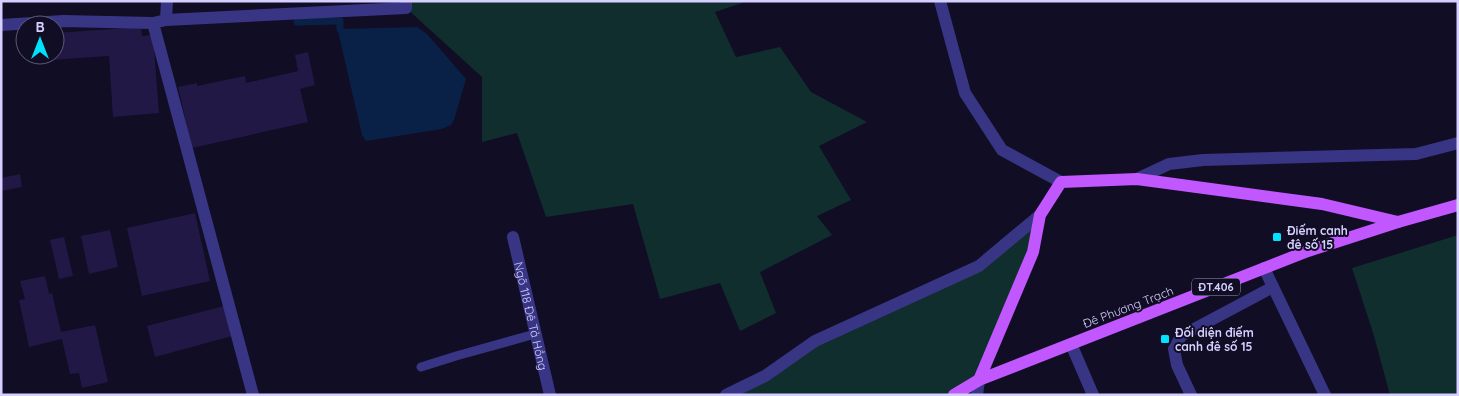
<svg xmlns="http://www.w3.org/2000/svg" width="1459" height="396" viewBox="0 0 1459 396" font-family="Quicksand,sans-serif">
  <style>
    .green { fill: #0f2e2d }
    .water { fill: #092047 }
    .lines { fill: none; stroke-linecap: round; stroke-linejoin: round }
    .stream { stroke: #092047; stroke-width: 7 }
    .building { fill: #211846 }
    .lane { stroke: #383585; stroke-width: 9 }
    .street { stroke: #383585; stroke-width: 12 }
    .primary { stroke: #c057ff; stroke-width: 12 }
    .poi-dot { fill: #00e2fb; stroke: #110d24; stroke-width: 2 }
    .labels { text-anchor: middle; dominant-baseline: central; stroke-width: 4; stroke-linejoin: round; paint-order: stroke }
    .shield { fill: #110d24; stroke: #9a96bd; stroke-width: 1 }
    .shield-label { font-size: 11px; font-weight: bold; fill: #d5d0ff }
    .poi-label { font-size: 12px; font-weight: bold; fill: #d5d0ff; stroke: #110d24; text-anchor: start }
    .street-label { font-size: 12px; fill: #d5d0ff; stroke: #110d24 }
  </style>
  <rect width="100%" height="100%" fill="#110d24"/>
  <g class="green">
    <polygon points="406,1 748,1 715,12 736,57 780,47 811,92 867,122 819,146 851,200 817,216 832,235 760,272 776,313 740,331 720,283 660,299 633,204 546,217 517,133 482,142 482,77 406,8"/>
    <polygon points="1040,215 1033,252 979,380 954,395 726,395 765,376 808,339 979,266"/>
    <polygon points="1458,235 1458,395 1390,395 1374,336 1352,268"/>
  </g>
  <polygon class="water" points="417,27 427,34 466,79 454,120 451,125 442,129 366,141 362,135 338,31 340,29"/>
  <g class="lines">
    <polyline class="stream" points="297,22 340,21 340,29"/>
  </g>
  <g class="building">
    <polygon points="141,27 142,36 153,35 159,113 113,117 109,56 36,61 35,55 55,55 55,33"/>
    <polygon points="308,52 315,85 300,89 308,122 192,148 178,87 197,83 197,86 245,76 246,83 298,71 295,55"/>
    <polygon points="20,174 22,187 2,191 1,178"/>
    <polygon points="195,213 210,281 142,296 127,228"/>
    <polygon points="110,230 118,267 89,274 81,236"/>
    <polygon points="64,237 73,276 59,279 50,240"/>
    <polygon points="45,276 49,294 52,293 61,332 95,325 108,382 82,388 79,373 70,374 62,339 29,347 19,300 25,299 20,281"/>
    <polygon points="224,306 232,336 155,357 147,326"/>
  </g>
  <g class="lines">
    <polyline class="lane" points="421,367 456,356 535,334"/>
    <g class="street">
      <polyline points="940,1 965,93 1002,150 1061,182"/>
      <polyline points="166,20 167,1"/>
      <polyline points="1,25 63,21 153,23"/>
      <polyline points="1137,179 1169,164 1203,160 1416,154 1458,143"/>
      <path id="s1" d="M513 237 550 395"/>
      <polyline points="1264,268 1325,395"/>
      <polyline points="1071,344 1093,395"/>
      <polyline points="253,395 153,23 166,20 406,8 406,1"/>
      <polyline points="726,395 765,376 815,341 979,266 1040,215"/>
      <polyline points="977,395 979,380"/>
      <polyline points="1191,395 1177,365 1174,349 1181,336 1273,287"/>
    </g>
    <g class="primary">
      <polyline points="979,380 1033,252 1040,215 1061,182 1137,179 1322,204 1398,222"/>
      <polyline points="954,395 979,380 1308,251 1398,222 1458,205"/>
    </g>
  </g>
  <g class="poi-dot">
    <rect x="1272" y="232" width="10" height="10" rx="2.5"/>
    <rect x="1160" y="334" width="10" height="10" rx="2.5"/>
  </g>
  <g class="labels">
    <rect class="shield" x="1192" y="278.5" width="48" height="17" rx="4"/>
    <g class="shield-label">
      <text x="1216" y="287">ĐT.406</text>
    </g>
    <g class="poi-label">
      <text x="1287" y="230">Điếm canh<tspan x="1287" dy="14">đê số 15</tspan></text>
      <text x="1175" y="332">Đối diện điếm<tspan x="1175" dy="14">canh đê số 15</tspan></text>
    </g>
    <g class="street-label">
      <text transform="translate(1128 307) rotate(-21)">Đê Phương Trạch</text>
      <text stroke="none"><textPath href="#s1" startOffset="81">Ngõ 118 Đê Tả Hồng</textPath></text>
    </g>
  </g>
  <rect width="1459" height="396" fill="none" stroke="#d5d0ff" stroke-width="5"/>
  <g transform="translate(40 40)"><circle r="24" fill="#110d24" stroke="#5f5b7c"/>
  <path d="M0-4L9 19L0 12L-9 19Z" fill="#00e2fb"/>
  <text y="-8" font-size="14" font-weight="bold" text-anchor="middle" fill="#d5d0ff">B</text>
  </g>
</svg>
